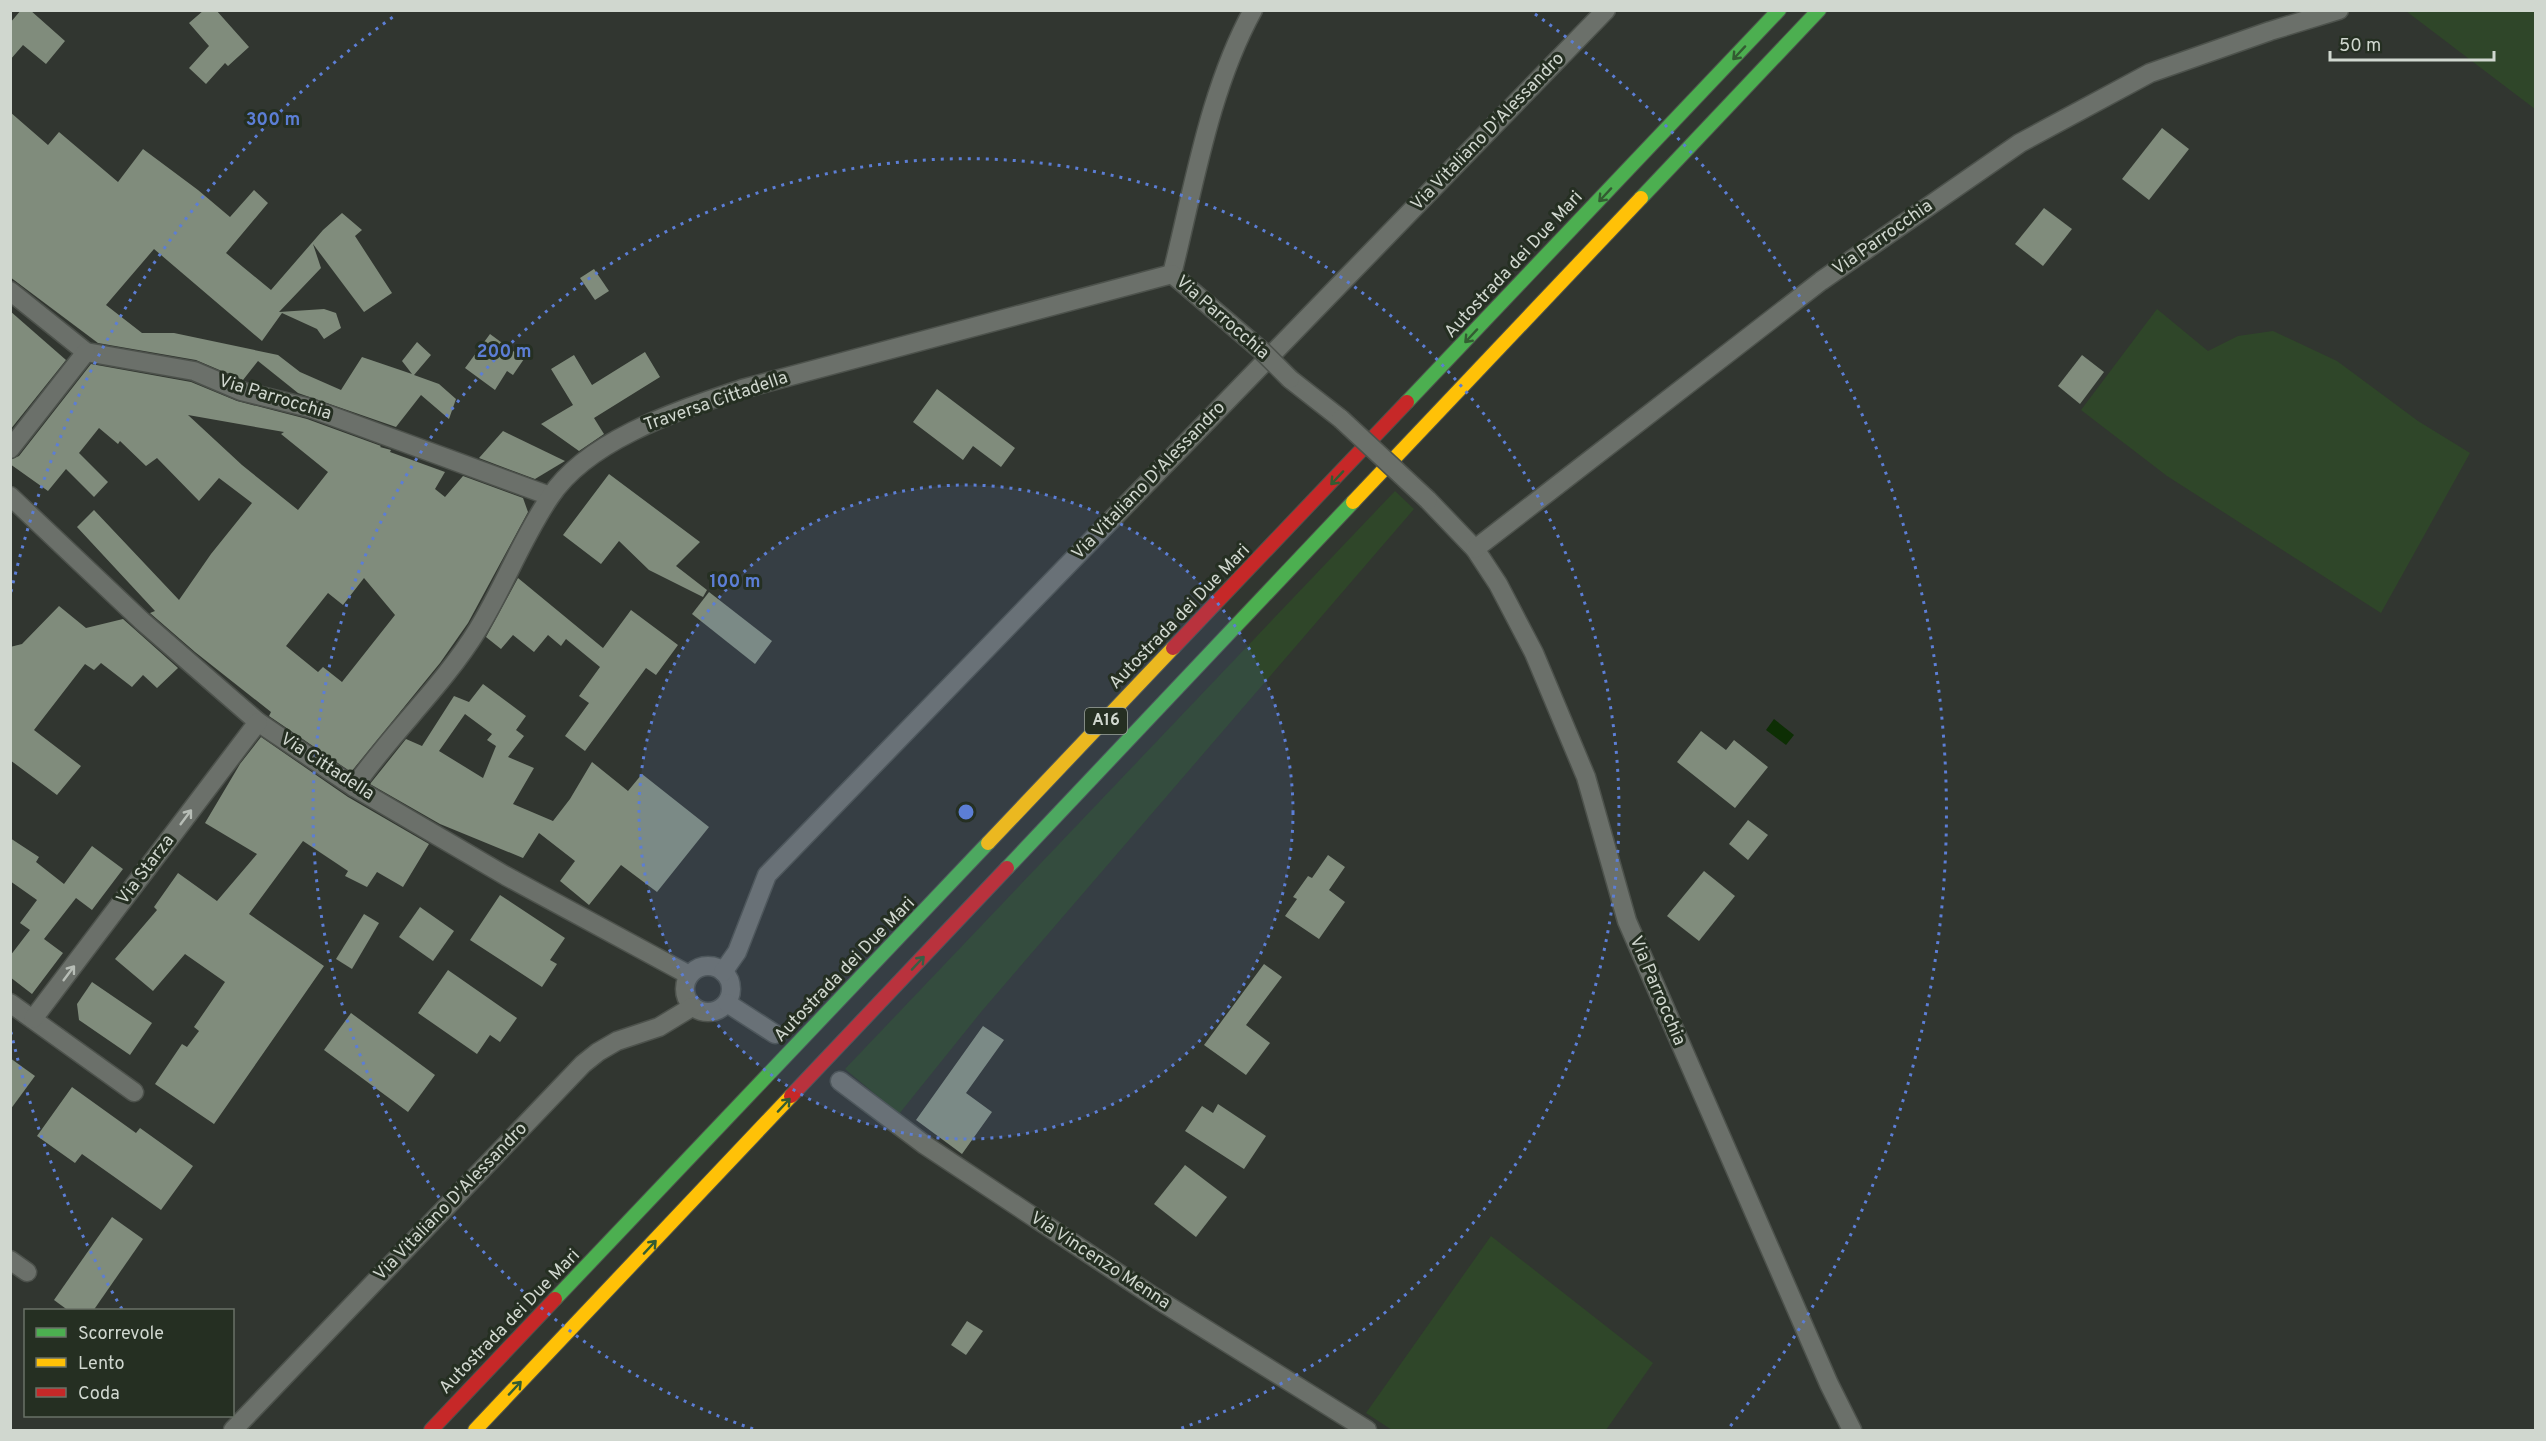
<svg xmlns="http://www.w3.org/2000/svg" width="2546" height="1441" viewBox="0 0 2546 1441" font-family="Overpass,sans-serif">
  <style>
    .green { fill: #2f4629 }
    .water { fill: #0d2e04 }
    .building { fill: #808c7c; fill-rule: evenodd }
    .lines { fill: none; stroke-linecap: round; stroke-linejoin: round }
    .street-casing { stroke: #4d524c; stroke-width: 21 }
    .fast-casing { stroke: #4d524c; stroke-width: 16 }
    .slow-casing { stroke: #4d524c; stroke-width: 16 }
    .jam-casing { stroke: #4d524c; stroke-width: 16 }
    .street { stroke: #6b706a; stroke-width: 18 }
    .fast { stroke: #4caf50; stroke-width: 14 }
    .slow { stroke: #ffc107; stroke-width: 14 }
    .jam { stroke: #c62828; stroke-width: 14 }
    .street-bridge-casing { stroke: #4d524c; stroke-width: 21; stroke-linecap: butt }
    .street-bridge { stroke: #6b706a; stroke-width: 18 }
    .oneway { stroke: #335c32 }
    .oneway2 { stroke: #b7bdb6 }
    .ring { fill: none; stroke: #5c7ed5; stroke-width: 3; stroke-dasharray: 3 6 }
    .labels { text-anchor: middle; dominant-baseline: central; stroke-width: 6; stroke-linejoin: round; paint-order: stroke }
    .shield { fill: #252f22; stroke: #9da59b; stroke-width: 1.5 }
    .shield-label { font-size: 16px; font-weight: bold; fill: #d0d7cf }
    .street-label { font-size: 18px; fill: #d0d7cf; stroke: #252f22 }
    .centre { fill: #5c7ed5; stroke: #252f22; stroke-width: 3 }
    .ring-label { font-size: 18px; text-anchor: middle; font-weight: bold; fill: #5c7ed5; stroke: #252f22; stroke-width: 6; stroke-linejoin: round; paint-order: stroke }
  </style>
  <rect width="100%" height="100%" fill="#313630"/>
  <g class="green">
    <polygon points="2406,11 2535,11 2535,109"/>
    <polygon points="2157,309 2208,351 2238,336 2273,331 2337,361 2418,421 2470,453 2381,613 2167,476 2081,410"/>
    <polygon points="1395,491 1414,509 981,1012 899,1114 845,1069"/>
    <polygon points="1491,1236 1653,1363 1606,1430 1392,1430 1366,1413"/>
  </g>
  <polygon class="water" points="1774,719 1794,735 1786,745 1766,730"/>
  <g class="building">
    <polygon points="21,10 30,10 65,41 46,64 23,45 10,60 10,23"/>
    <polygon points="204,10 216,10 249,47 228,66 225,63 206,84 189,68 209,46 189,23"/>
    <polygon points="10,112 48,145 59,132 118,182 143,149 198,190 230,217 254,190 268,203 226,253 271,290 323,230 342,213 362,230 355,236 392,293 364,312 313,244 321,268 279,312 324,309 336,313 341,328 324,339 317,329 282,313 262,341 154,249 106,305 142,333 174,333 278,355 300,372 341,390 362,357 412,374 402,361 417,342 431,355 414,375 439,384 456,399 449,419 421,395 396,427 298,393 258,361 243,380 196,360 98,343 10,277"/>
    <polygon points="2162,128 2189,149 2149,200 2122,179"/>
    <polygon points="2044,208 2072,229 2043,266 2015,244"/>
    <polygon points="594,269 609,291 595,300 580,278"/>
    <polygon points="10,311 66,360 10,430"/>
    <polygon points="490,334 524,359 513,375 507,371 495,390 465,368"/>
    <polygon points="645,352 660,377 594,418 604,434 579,451 541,424 573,405 551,369 574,355 592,385"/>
    <polygon points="2082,355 2104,372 2080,404 2058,386"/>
    <path d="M91 364 191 382 237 401 307 419 381 446 380 447 391 450 390 452 445 472 435 489 445 497 463 476 523 498 528 512 468 623 440 663 351 772 269 716 271 712 195 652 150 613 155 611 77 527 94 510 179 600 211 554 252 503 219 478 199 501 157 458 146 466 120 441 118 444 99 428 79 453 108 482 94 497 66 469 48 491 10 464V460L19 456ZM188 415 284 432 281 434 328 472 298 510 242 465ZM364 578 395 615 342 682 323 667 318 672 286 646 328 593 343 605Z"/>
    <polygon points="937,389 1015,448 1001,467 973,446 963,460 913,422"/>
    <polygon points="503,431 565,461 535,479 479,458"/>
    <polygon points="609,474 700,542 676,566 707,590 703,597 649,570 619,541 601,564 563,535"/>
    <polygon points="518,578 603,648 631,610 678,645 656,675 646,668 585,751 565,736 589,703 579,696 600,667 566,639 561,646 548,635 534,652 513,635 501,649 486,637"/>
    <polygon points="709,592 772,641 755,664 692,614"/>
    <polygon points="59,606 86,628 123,619 178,668 157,688 143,675 132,687 101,663 94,670 85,664 34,730 81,766 57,795 10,760 10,647 22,644"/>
    <path d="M483 684 526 716 516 730 524 736 508 757 534 768 513 804 553 821 570 799 592 762 628 791 642 774 709 827 657 892 621 865 589 905 560 881 575 861 539 833 523 858 440 824 370 784 406 739 422 746 454 696 469 702ZM465 714 492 734 487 740 496 746 483 778 439 751Z"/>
    <polygon points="1701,731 1726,750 1734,740 1768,767 1735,808 1677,762"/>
    <polygon points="261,737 348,797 429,844 403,887 377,872 367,887 345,876 348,871 303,841 249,914 324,966 214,1124 155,1084 182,1044 187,1047 199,1031 194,1027 225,982 185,954 153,991 115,959 157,910 154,907 178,873 217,901 257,854 205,823 240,764"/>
    <polygon points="1748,820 1768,835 1748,860 1729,844"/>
    <polygon points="10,838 39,857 36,862 64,884 92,846 123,869 92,910 76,898 44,939 63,953 32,994 10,977 10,956 30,930 20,923 37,900 10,881"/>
    <polygon points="1328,855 1345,867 1329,890 1345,902 1319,939 1285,916 1297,899 1293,897 1308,876 1312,878"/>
    <polygon points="1704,871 1735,896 1699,941 1667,916"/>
    <polygon points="500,895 565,938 550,960 557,964 542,987 470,940"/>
    <polygon points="420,907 454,931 433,961 399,937"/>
    <polygon points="364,914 379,923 352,969 336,959"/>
    <polygon points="1264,964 1282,977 1246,1025 1270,1043 1246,1075 1204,1045"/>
    <polygon points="448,970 517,1018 500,1042 490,1035 477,1054 418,1013"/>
    <polygon points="92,982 152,1023 130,1055 79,1020 77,1004"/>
    <polygon points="351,1013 435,1075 408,1112 324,1050"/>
    <polygon points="983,1026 1004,1040 966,1093 992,1112 962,1154 916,1120"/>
    <polygon points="10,1058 35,1076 10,1110"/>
    <polygon points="72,1087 136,1133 140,1128 193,1166 161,1210 82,1154 75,1163 37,1136"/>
    <polygon points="1218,1104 1266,1136 1244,1169 1185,1131 1202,1106 1213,1113"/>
    <polygon points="1185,1165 1227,1197 1196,1237 1154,1204"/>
    <polygon points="112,1217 143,1239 93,1311 69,1311 54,1300"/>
    <polygon points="967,1321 983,1331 966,1355 951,1345"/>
  </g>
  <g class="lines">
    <g class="street-casing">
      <g id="street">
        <path d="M1253 10C1209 90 1194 187 1172 274L1262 351"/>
        <polyline points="10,291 86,352 194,371 241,391 310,408 550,496"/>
        <polyline points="1290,379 1341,419"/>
        <polyline points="10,449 86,352"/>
        <polyline points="10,496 142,621 258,722 354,787 506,876 689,975"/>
        <polyline points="1428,500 1475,549 1498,584 1534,653 1586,777 1627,921 1829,1384 1852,1430"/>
        <polyline points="1475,549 1821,281 2020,143 2150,73 2270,31 2339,10"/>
        <path d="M354 787C392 732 443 686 478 629 504 587 522 538 550 497 588 439 680 410 742 389L1172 274"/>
        <circle cx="708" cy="989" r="23"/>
        <polyline points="723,972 737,952 767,875 1606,10"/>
        <polyline points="10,1003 134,1092"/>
        <polyline points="727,1003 775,1034"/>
        <polyline points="33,1019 258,722"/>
        <polyline points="840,1081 925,1145 1154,1297 1367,1430"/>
        <polyline points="10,1260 27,1272"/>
        <polyline points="233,1430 583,1064 598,1052 617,1041 659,1027 692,1007"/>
      </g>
    </g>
    <g class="fast-casing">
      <g id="fast">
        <polyline points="1641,198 1819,10"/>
        <polyline points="1407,402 1779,10"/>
        <polyline points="1007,868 1353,502"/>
        <polyline points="555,1299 988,843"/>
      </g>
    </g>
    <g class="slow-casing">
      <g id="slow">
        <polyline points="1353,502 1641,198"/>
        <polyline points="988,843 1173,648"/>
        <polyline points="475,1430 791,1096"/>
      </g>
    </g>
    <g class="jam-casing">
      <g id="jam">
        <polyline points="1173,648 1407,402"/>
        <polyline points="791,1096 1007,868"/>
        <polyline points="431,1430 555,1299"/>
      </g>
    </g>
    <use href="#street" class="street"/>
    <use href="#fast" class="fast"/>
    <use href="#slow" class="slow"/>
    <use href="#jam" class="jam"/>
    <g class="street-bridge-casing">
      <g id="street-bridge">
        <polyline points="1262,351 1290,379"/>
        <polyline points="1341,419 1428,500"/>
      </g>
    </g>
    <use href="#street-bridge" class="street-bridge"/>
  </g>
  <defs><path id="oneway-shaft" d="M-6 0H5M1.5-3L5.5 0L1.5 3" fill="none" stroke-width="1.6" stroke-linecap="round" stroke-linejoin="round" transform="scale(1.5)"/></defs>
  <g class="oneway">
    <use href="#oneway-shaft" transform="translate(1739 53) rotate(133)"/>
    <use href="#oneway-shaft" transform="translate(1605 195) rotate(133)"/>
    <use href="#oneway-shaft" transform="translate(1471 336) rotate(133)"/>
    <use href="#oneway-shaft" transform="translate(1337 478) rotate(133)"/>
    <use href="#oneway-shaft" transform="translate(918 963) rotate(-47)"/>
    <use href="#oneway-shaft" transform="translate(784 1105) rotate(-47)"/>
    <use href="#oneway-shaft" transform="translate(650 1247) rotate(-47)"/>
    <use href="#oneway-shaft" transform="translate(515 1388) rotate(-47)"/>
  </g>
  <g class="oneway2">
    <use href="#oneway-shaft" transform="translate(186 817) rotate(-53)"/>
    <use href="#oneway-shaft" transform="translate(69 973) rotate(-53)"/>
  </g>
  <circle cx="966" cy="812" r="327" fill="#5c7ed5" fill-opacity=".12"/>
  <g class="ring">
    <circle cx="966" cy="812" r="327"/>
    <path d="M753 1429A653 653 0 1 1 1179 1429"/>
    <path d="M122 1309A980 980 0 0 1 11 1032M11 592A980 980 0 0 1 397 14M1535 14A980 980 0 0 1 1728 1429"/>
  </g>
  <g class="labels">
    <rect class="shield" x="1085" y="708" width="42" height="26" rx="4.5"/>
    <g class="shield-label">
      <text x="1106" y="721">A16</text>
    </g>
    <g class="street-label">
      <text transform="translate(1488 132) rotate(-46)">Via Vitaliano D'Alessandro</text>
      <text transform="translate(1883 238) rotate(-35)">Via Parrocchia</text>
      <text transform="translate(1514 265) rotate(-47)">Autostrada dei Due Mari</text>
      <text transform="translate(1222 318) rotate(41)">Via Parrocchia</text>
      <text transform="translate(275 398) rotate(17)">Via Parrocchia</text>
      <text transform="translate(716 402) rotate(-19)">Traversa Cittadella</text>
      <text transform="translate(1149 481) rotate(-46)">Via Vitaliano D'Alessandro</text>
      <text transform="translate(1180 617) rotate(-46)">Autostrada dei Due Mari</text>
      <text transform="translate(327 767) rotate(33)">Via Cittadella</text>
      <text transform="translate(146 870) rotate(-53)">Via Starza</text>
      <text transform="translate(845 970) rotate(-46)">Autostrada dei Due Mari</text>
      <text transform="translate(1657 991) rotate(67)">Via Parrocchia</text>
      <text transform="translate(451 1202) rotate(-46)">Via Vitaliano D'Alessandro</text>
      <text transform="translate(1100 1261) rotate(33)">Via Vincenzo Menna</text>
      <text transform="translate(510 1322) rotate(-46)">Autostrada dei Due Mari</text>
    </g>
  </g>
  <circle cx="966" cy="812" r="9" class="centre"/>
  <g class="ring-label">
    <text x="273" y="125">300 m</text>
    <text x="504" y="357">200 m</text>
    <text x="735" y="587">100 m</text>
  </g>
  <rect width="2546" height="1441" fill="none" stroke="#d0d7cf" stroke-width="24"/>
  <rect x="24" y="1309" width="210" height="108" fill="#252f22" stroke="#697267" stroke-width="1.5"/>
  <rect x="36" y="1328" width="30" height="9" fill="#4caf50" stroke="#697267" stroke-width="1.5"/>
  <text x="78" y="1339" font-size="18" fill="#d0d7cf">Scorrevole</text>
  <rect x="36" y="1358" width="30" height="9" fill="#ffc107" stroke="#697267" stroke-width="1.5"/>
  <text x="78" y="1369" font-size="18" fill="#d0d7cf">Lento</text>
  <rect x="36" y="1388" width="30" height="9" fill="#c62828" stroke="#697267" stroke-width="1.5"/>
  <text x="78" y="1399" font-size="18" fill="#d0d7cf">Coda</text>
  <path d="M2330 51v9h164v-9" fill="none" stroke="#d0d7cf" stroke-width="3"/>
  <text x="2339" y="51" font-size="18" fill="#d0d7cf" stroke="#252f22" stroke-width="4.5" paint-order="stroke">50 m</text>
</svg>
